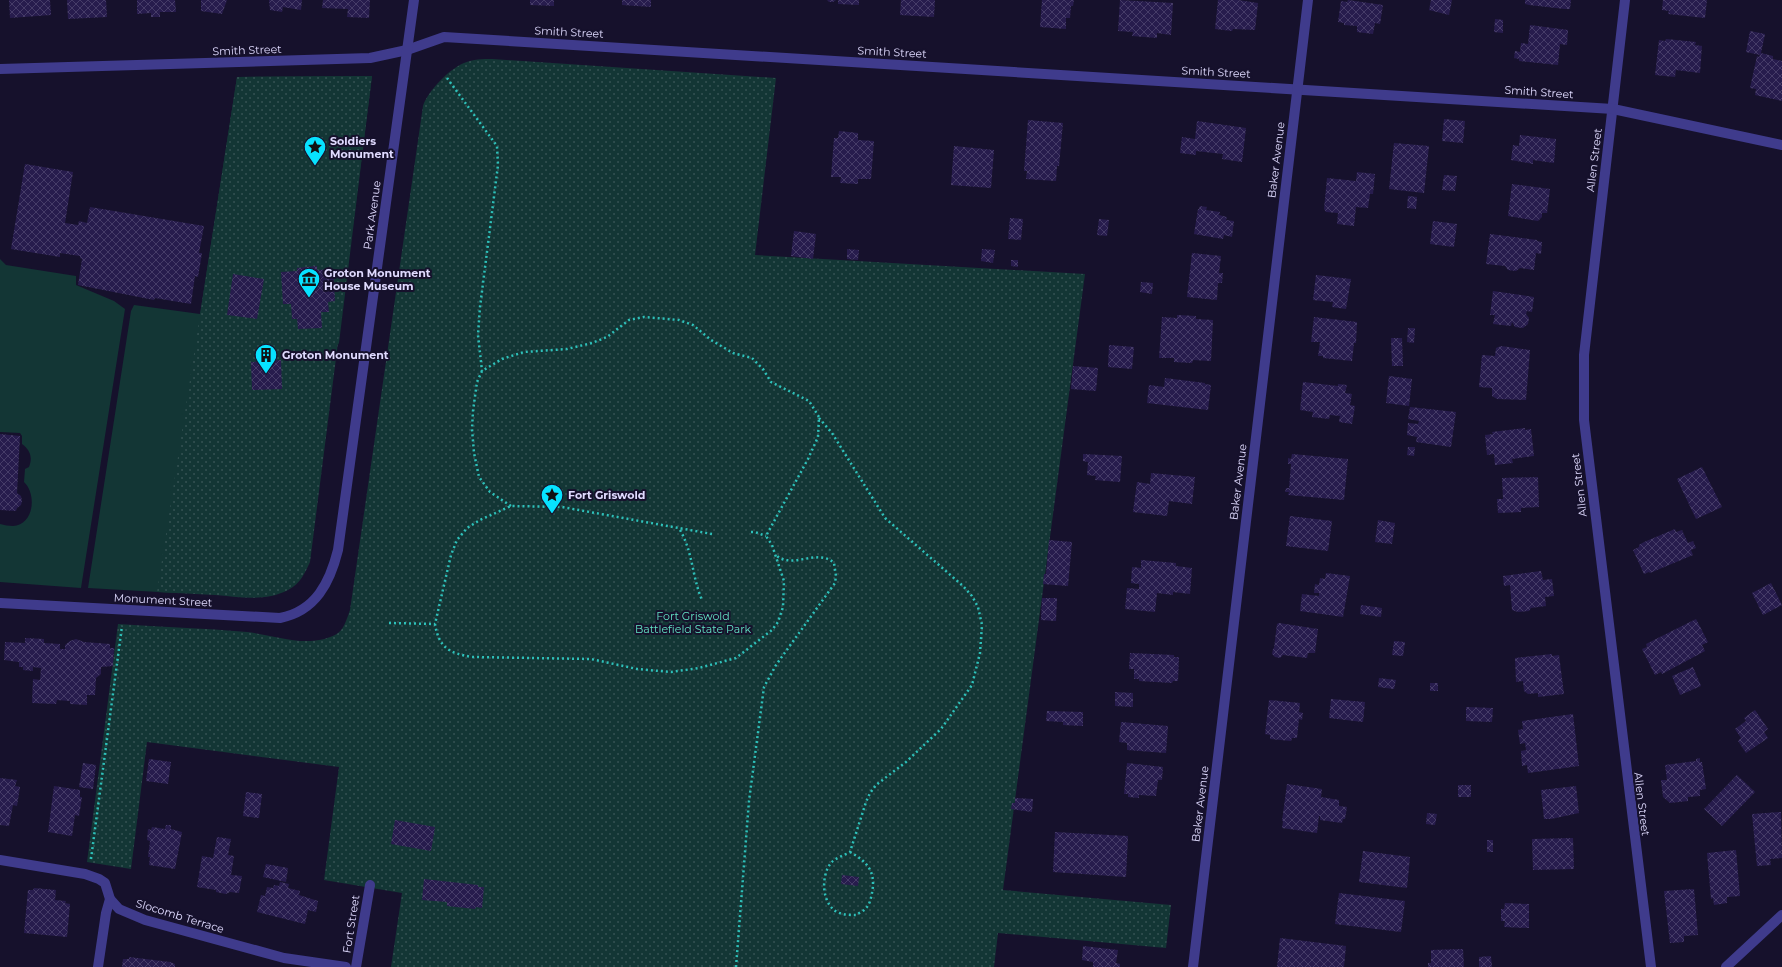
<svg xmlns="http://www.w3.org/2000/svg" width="1782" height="967" viewBox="0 0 1782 967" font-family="Montserrat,sans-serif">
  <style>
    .grass { fill: #133635 }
    .park { fill: url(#park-dots) }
    .building { fill: url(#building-cross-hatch) }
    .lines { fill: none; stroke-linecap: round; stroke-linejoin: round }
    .path { stroke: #2ec1ba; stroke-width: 2.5; stroke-dasharray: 2 3; stroke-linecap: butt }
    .street { stroke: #3f3b8c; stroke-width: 10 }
    .labels { text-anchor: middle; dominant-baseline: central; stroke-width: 4; stroke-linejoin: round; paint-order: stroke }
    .street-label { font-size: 11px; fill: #e0dbff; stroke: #16112c }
    .poi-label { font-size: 11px; font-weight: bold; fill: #e0dbff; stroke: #16112c; text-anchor: start }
    .park-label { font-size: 11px; fill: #63e4c5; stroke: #16112c }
  </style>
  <defs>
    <pattern id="park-dots" width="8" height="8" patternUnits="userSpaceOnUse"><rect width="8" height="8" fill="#133635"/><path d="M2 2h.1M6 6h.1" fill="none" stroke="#355253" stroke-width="1.8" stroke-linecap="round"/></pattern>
    <pattern id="building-cross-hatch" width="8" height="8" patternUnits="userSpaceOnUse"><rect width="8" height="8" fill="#271c4d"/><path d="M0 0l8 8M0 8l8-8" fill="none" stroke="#463c68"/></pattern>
  </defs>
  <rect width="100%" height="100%" fill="#16112c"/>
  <g class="grass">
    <polygon points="372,76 339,343 176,593 88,588 131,311 134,305 200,314 237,77"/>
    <path d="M0 259 6 265 76 276V285L114 301 125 309 81 588 0 582V524C4 525 9 526 13 526 34 525 37 494 24 482L25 469 29 467C33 457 30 450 22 444V436L20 433 0 432Z"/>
  </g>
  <g class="park">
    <path d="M492 59 776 78 755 255 1085 274 1003 890 1171 905 1166 948 998 933 994 967H391L402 893 324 880 339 767 147 742 131 869 87 862 118 624C161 627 204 628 247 632 276 635 306 649 335 635 344 631 347 618 350 610L423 106C428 91 449 69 464 63 473 59 483 59 492 59Z"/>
    <path d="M372 76 310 562C305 573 300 584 288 590 265 602 239 597 215 595 196 594 176 593 157 592L237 77Z"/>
  </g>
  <g class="building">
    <polygon points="9,0 50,0 51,15 10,18"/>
    <polygon points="67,0 106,0 107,17 68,19"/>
    <polygon points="137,0 175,0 176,12 160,12 160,17 151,17 151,13 137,14"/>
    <polygon points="201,0 227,0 222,14 201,11"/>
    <polygon points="269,0 302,0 301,10 283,7 282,12 270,10"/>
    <polygon points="323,0 370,0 369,18 347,17 348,9 322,8"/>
    <polygon points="530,0 554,0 554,6 530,5"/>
    <polygon points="622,0 651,0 651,7 622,5"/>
    <polygon points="827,0 836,0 833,2 829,2"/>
    <polygon points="838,0 859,0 859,5 838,4"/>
    <polygon points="901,0 935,0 934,17 900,15"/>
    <polygon points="1042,0 1074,0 1073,6 1071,6 1070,18 1066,18 1066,29 1040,27"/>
    <polygon points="1120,0 1173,3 1171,35 1157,33 1157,38 1132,36 1133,32 1118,31"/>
    <polygon points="1218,0 1238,0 1258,3 1255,30 1233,29 1232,31 1215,29"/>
    <polygon points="1348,0 1383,5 1380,24 1375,23 1373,34 1357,32 1357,26 1344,25 1344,23 1338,22 1341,1 1347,2"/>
    <polygon points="1431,0 1452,0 1449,15 1429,10"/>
    <polygon points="1525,0 1571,0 1570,9 1565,9 1529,5 1525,4"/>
    <polygon points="1663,0 1707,0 1705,18 1668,14 1669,11 1662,10"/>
    <polygon points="1495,19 1503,20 1503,33 1494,32"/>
    <polygon points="1530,25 1568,30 1567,45 1560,44 1558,65 1519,61 1519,59 1514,58 1515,51 1520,52 1521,43 1528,44"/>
    <polygon points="1750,31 1765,34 1761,53 1773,56 1773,59 1782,61 1782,101 1755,95 1756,89 1750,88 1757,56 1759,57 1760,55 1746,52"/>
    <polygon points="1666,39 1696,42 1695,45 1702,46 1700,73 1676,70 1675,77 1655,75 1659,40 1665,41"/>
    <polygon points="1444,119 1465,121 1463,143 1442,141"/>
    <polygon points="1028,120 1063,123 1059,166 1057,166 1056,181 1026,179 1027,171 1024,171"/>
    <polygon points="1197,121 1246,128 1242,162 1222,159 1223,154 1196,151 1196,155 1180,153 1182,137 1195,139"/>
    <polygon points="839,131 858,133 858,140 874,141 871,179 858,179 858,184 840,183 841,177 831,177 834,138 838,138"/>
    <polygon points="1520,135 1556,139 1554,163 1533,160 1533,164 1511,160 1513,145 1519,146"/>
    <polygon points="1394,143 1429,146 1424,193 1389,189"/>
    <polygon points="954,146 994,150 991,188 951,185"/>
    <polygon points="25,164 73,172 65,223 78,225 79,221 87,223 90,207 204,226 199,253 202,253 198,277 195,276 191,304 155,298 154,300 78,285 82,259 80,258 80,256 60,253 60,257 11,249"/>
    <polygon points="1357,172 1375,174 1373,194 1370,194 1368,208 1356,207 1354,226 1337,224 1338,213 1326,212 1324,209 1327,178 1356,181"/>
    <polygon points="1444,175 1457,176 1455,191 1442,190"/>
    <polygon points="1512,184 1550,189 1547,213 1542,213 1542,217 1538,221 1508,216"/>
    <polygon points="1408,196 1417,197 1416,209 1407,208"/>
    <polygon points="1200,206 1207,207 1206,210 1220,212 1219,215 1227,217 1226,220 1234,221 1232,237 1224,235 1223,239 1194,234 1198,209 1199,209"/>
    <polygon points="1010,218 1023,219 1021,240 1008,239"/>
    <polygon points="1099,219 1109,220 1107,236 1097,235"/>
    <polygon points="1433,221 1457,224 1454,247 1430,244"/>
    <polygon points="794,231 816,234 813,259 791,256"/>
    <polygon points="1490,234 1537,240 1537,241 1542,242 1541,254 1536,253 1534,270 1520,268 1516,271 1508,270 1505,266 1486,264"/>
    <polygon points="847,249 859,250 858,260 847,259"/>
    <polygon points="982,249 995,250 993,263 981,261"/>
    <polygon points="1192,253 1221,256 1219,273 1223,273 1222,283 1218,283 1217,300 1187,297"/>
    <polygon points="1011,260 1018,260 1018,267 1011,266"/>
    <polygon points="317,266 317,270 333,269 335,301 328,302 329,312 321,312 322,328 298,329 297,319 292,319 291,304 283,304 281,272 297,271 297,268"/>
    <polygon points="233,274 264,279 257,319 227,315"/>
    <polygon points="1316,275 1351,279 1346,309 1332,307 1333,302 1313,300"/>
    <polygon points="1141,282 1153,283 1152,294 1140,292"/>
    <polygon points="1493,291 1534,297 1532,312 1527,311 1526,314 1529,318 1528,324 1523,328 1515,327 1512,322 1511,326 1493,324 1495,315 1490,315"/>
    <polygon points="1177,315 1196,316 1196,319 1213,320 1211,361 1193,360 1192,363 1174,362 1174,358 1159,358 1162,317 1177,318"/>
    <polygon points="1314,317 1357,322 1356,343 1354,343 1352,361 1323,358 1323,356 1318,356 1320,342 1311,342"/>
    <polygon points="1408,328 1415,328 1414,343 1407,342"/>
    <polygon points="1391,338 1402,338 1403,366 1392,366"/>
    <polygon points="1109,345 1134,347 1132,369 1108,367"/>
    <polygon points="1501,346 1530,350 1526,400 1497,399 1492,396 1492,388 1479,387 1482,355 1495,356 1496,348"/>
    <polygon points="281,360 282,389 252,390 251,362"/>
    <polygon points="1073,366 1098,368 1096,391 1071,389"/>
    <polygon points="1389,376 1412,379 1409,406 1386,403"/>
    <polygon points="1165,378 1205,383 1205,384 1211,385 1208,410 1147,403 1149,385 1164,387"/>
    <polygon points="1303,382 1338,386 1338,384 1347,385 1345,393 1352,394 1350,405 1355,406 1352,424 1339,422 1340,416 1330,415 1329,419 1312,417 1313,412 1300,410"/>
    <polygon points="1410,407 1456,412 1451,447 1416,442 1417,437 1407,435 1408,423 1418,424 1419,421 1408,419"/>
    <polygon points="1525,428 1525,430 1531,429 1534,456 1512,459 1513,463 1495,465 1494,454 1487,455 1485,435 1493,434 1492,432"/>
    <polygon points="0,434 20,436 17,493 21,496 22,501 21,505 17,508 16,511 0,510"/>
    <polygon points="1408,447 1415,447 1414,456 1407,455"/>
    <polygon points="1083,454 1122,456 1120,482 1095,480 1096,476 1087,475 1088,462 1083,461"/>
    <polygon points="1292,454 1348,459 1344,500 1288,495 1289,492 1285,492 1286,488 1289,488 1291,464 1288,464 1288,458 1291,459"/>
    <polygon points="1702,467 1722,507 1696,519 1677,479"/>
    <polygon points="1151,473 1195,477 1192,504 1169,501 1167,516 1133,512 1137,482 1150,484"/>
    <polygon points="1538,477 1539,507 1521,508 1521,512 1498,513 1497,499 1503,499 1502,478"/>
    <polygon points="1290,516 1332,521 1328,551 1286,546"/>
    <polygon points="1378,520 1395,523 1392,544 1375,542"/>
    <polygon points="1675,529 1676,532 1682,530 1688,543 1693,541 1696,548 1691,550 1693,555 1650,573 1649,572 1644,574 1633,550 1639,547 1639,545 1644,542"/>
    <polygon points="1049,540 1072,542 1068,586 1043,584 1044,574 1046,574"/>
    <polygon points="1141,560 1176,563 1176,566 1192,568 1190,594 1173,592 1173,595 1157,593 1155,612 1125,609 1127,588 1139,589 1139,584 1131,583 1132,567 1141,568"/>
    <polygon points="1541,571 1543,580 1552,579 1554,596 1545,597 1546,606 1531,608 1529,611 1518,612 1512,610 1510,585 1504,586 1503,576"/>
    <polygon points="1326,573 1350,576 1343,617 1300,611 1302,594 1319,596 1319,593 1314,593 1315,584 1319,585 1320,578 1325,579"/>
    <polygon points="1771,583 1782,605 1763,615 1752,593"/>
    <polygon points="1042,598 1057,598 1056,621 1041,620"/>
    <polygon points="1361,605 1382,608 1381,617 1360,614"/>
    <polygon points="1696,619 1708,642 1702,645 1705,651 1662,674 1661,672 1655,675 1642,649 1647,647 1646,644"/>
    <polygon points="1279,623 1318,629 1315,653 1308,653 1307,658 1283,655 1280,658 1275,657 1272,654 1273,649 1274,648 1277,624"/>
    <polygon points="25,638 44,639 44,643 60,644 60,649 65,649 65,645 70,641 76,639 84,642 110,644 110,648 114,648 113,666 101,667 101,674 96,678 95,695 87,695 87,705 70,704 70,701 57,700 56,704 32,703 33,679 40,680 41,668 33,667 33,671 23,670 23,667 19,667 19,662 4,660 5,642 25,643"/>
    <polygon points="1394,641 1405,642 1403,656 1392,655"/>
    <polygon points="1130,653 1174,655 1174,657 1179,657 1178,681 1173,681 1172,683 1139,681 1139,679 1134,679 1134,669 1129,669"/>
    <polygon points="1552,654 1552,656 1559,655 1564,694 1538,697 1538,693 1528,694 1524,691 1523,681 1516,682 1515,658"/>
    <polygon points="1693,667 1701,686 1680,695 1672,676"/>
    <polygon points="1379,678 1396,680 1394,689 1378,687"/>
    <rect x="1430" y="683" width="8" height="8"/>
    <polygon points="1115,692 1133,693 1133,707 1115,706"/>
    <polygon points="1331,699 1365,702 1363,722 1329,718"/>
    <polygon points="1269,700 1300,703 1299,712 1303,713 1302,720 1299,719 1297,738 1292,738 1291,741 1270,739 1270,735 1265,734"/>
    <polygon points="1466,707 1493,708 1492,722 1466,721"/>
    <polygon points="1755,710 1768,729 1764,732 1768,738 1746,753 1738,741 1741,738 1735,729 1746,721 1744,718"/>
    <polygon points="1047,711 1083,712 1083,726 1063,725 1063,722 1046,721"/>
    <polygon points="1573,714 1579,766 1528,773 1527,765 1522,766 1521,751 1526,750 1525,743 1520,744 1518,730 1523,729 1522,721"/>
    <polygon points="1121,722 1168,726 1166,753 1127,750 1127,743 1119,742"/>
    <polygon points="1700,758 1700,762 1702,762 1706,789 1700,790 1700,796 1688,797 1688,801 1670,803 1663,797 1661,780 1667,780 1665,765 1696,761 1696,759"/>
    <polygon points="149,759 171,762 168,784 146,781"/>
    <polygon points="83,763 96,765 93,789 79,787"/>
    <polygon points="1127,763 1163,767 1162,780 1158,780 1156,796 1139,795 1139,798 1128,797 1128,794 1124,794"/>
    <polygon points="1737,775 1755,792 1722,826 1704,809"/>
    <polygon points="0,778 17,780 15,786 20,787 17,806 13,805 9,826 0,825"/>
    <polygon points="1287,784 1322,789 1321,797 1339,800 1339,806 1347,807 1345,819 1343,819 1342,823 1320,820 1320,816 1319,816 1317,833 1282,828 1283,821 1282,821"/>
    <rect x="1458" y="785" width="13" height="12"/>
    <polygon points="54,786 80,790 80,797 82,797 79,816 75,815 72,836 48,832"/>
    <polygon points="1576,786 1579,813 1551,819 1544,819 1541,790"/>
    <polygon points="246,792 262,794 259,818 243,816"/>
    <polygon points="1015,798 1033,799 1032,812 1011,809 1012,803 1015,803"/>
    <polygon points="1781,812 1782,858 1770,859 1771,865 1757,866 1752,814"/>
    <polygon points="1427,813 1437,814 1435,825 1426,824"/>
    <polygon points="395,820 435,827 431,851 391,844"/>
    <polygon points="166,825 171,825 171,829 182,832 175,869 149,865 150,857 148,857 150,841 147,840 148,829 151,830 152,827 165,829"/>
    <polygon points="1055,832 1128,836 1126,877 1053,872"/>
    <polygon points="217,837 231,839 228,855 234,856 231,875 242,876 239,893 230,892 226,894 216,892 216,890 197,887 202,856 213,858"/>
    <polygon points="1573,838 1574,869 1533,870 1532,839"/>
    <rect x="1487" y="840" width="6" height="12"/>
    <polygon points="1736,850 1740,896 1727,897 1727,903 1714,905 1713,898 1711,899 1707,853"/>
    <polygon points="1363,851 1410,857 1407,888 1359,882"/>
    <polygon points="266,864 288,868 286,882 263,877"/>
    <polygon points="842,875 859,877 858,886 841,884"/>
    <polygon points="424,879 478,885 478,887 484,887 482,908 476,907 475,909 447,906 447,902 422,900"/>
    <polygon points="280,882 289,884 288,888 300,891 299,895 318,901 316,912 308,910 305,924 257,912 261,895 265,896 267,887 273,888 274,885 279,886"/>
    <polygon points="34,888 56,890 55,900 66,901 65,903 70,904 67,937 24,933 28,890 33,890"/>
    <polygon points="1694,889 1698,935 1684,936 1684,942 1670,943 1664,891"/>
    <polygon points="1339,893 1405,901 1401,932 1335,924"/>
    <polygon points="1505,903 1529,904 1529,928 1504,927 1505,921 1501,921 1501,909 1504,909"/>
    <polygon points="1280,938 1346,946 1344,967 1277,967"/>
    <polygon points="1083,946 1118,950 1116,963 1120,964 1120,967 1093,967 1093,962 1082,960"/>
    <polygon points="1463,949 1464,967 1428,967 1428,963 1431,963 1431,950"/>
    <polygon points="1491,956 1492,967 1479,967 1479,957"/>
    <polygon points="129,957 170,962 175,964 175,967 122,967 123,959 129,959"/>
  </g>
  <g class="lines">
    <g class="path">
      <polyline points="447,78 497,146 498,165 480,307 478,335 482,371"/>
      <path d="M819 418 832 433 885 518 963 586 972 596 978 607 982 625 980 653 972 685 941 729 906 762 876 785 870 793 866 802 850 852C845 855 835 858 831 863 821 875 821 903 837 912 843 915 850 915 856 915 859 913 864 911 866 908 870 904 871 898 872 893 876 872 868 862 850 852"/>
      <path d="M511 506 490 492 479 477 474 453 472 429 473 411 477 382 482 371 502 359 524 352 567 349 592 343 607 337 629 320 644 317 679 320 693 325 711 340 733 353 752 358 763 369 771 382 809 401 819 417 818 437 808 459 766 536 772 545 784 581 783 607 778 622 772 630 736 658 699 668 671 672 637 669 591 659 472 657C449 653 439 648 435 624L451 555 457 540 467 528 480 520 511 506 562 507 712 534"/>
      <path d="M680 530C693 552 692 577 702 600"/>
      <polyline points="751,532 755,532 766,536"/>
      <polyline points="389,623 435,624"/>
      <polyline points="91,859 122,626"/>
      <path d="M736 967 749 801 764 687 776 665 835 583 836 576 834 563C818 548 793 569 777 556"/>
    </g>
    <g class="street">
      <polyline points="1625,0 1584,355 1584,420 1651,967"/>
      <polyline points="0,69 370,58 407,50 444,37 1613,109 1782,145"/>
      <path d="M0 603 280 618C316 611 330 582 338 550L414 0"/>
      <polyline points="0,860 85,874 99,879 105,883 110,899 119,909 145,920 284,958 346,967"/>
      <polyline points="98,967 106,913 110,899"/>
      <polyline points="356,967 370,885"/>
      <polyline points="1193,967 1308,0"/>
      <polyline points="1726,967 1782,915"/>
    </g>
  </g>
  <defs>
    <g id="sight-pin" transform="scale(1.15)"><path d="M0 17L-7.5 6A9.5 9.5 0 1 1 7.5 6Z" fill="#07e2ff" stroke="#16112c"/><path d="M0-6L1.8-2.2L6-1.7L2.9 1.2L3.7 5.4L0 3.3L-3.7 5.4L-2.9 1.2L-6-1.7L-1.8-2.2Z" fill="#111"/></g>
    <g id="museum-pin" transform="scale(1.15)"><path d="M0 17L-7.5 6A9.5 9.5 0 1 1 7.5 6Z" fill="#07e2ff" stroke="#16112c"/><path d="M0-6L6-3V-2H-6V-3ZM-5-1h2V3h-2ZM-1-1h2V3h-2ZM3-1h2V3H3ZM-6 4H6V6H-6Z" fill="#111"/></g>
    <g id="building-pin" transform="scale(1.15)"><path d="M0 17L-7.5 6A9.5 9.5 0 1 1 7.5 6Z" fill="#07e2ff" stroke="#16112c"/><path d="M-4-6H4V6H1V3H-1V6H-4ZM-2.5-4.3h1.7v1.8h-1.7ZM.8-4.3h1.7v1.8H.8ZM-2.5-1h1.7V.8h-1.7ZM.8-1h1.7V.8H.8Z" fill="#111"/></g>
  </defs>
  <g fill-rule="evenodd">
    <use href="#sight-pin" x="315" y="147"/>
    <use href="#museum-pin" x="309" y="279"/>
    <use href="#building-pin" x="266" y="355"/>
    <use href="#sight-pin" x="552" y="495"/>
  </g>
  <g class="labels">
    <g class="street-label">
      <text transform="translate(569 32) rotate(3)">Smith Street</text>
      <text transform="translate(247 50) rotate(-2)">Smith Street</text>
      <text transform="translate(892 52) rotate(3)">Smith Street</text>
      <text transform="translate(1216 72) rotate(3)">Smith Street</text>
      <text transform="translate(1539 92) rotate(4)">Smith Street</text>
      <text transform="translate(1276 160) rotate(-83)">Baker Avenue</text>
      <text transform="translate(1594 160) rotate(-83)">Allen Street</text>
      <text transform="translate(372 215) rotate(-82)">Park Avenue</text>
      <text transform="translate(1238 482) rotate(-83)">Baker Avenue</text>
      <text transform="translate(1579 485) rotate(-97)">Allen Street</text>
      <text transform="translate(163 600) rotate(3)">Monument Street</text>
      <text transform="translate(1200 804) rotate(-83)">Baker Avenue</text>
      <text transform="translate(1642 804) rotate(83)">Allen Street</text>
      <text transform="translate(180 916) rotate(17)">Slocomb Terrace</text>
      <text transform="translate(351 924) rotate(-81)">Fort Street</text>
    </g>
    <g class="poi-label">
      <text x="330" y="141">Soldiers<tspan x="330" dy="13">Monument</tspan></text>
      <text x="324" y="273">Groton Monument<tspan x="324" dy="13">House Museum</tspan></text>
      <text x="282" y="355">Groton Monument</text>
      <text x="568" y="495">Fort Griswold</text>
    </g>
    <g class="park-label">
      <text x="693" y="616">Fort Griswold<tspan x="693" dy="13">Battlefield State Park</tspan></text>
    </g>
  </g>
</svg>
